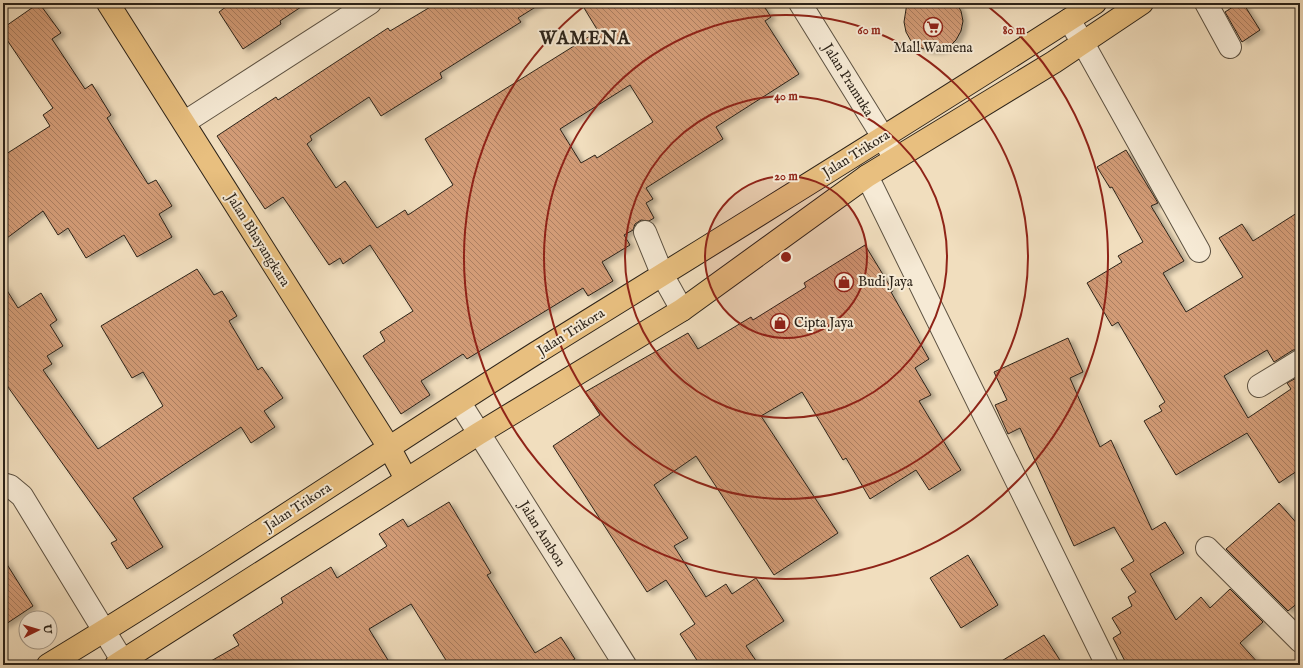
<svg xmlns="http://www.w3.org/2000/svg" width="1303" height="668" viewBox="0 0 1303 668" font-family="'IM FELL English',serif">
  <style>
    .building { fill: url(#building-back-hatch); stroke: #2c2319; fill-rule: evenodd; filter: url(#shadow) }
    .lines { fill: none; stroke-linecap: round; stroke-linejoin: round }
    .minor-casing { stroke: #5d5242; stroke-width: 24 }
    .major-casing { stroke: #2c2319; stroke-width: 24 }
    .highway-casing { stroke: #2c2319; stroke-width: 24 }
    .minor { stroke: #f6ead5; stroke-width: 22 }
    .major { stroke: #e8bf7f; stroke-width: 22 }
    .highway { stroke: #e8bf7f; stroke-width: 22 }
    .ring { fill: none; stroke: #8f2418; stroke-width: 2 }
    .labels { text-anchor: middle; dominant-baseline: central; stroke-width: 4; stroke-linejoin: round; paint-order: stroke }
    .poi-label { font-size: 14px; fill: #2c2319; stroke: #f6ead5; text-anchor: start }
    .street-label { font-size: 14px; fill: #2c2319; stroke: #f6ead5 }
    .district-label { font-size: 18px; font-weight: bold; letter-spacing: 1px; fill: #2c2319; stroke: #f6ead5 }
    .centre { fill: #8f2418; stroke: #f6ead5; stroke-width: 2 }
    .ring-label { font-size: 12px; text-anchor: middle; font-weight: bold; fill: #8f2418; stroke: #f6ead5; stroke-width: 4; stroke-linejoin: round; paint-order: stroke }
  </style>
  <defs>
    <pattern id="building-back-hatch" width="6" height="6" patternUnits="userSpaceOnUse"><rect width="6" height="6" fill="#d29b76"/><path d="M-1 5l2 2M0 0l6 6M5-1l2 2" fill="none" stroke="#ab7e60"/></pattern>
    <filter id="shadow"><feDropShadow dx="4.5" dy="2.5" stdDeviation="2" flood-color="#0004"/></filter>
  </defs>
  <rect width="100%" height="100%" fill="#f1debe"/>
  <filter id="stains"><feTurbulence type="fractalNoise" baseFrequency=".005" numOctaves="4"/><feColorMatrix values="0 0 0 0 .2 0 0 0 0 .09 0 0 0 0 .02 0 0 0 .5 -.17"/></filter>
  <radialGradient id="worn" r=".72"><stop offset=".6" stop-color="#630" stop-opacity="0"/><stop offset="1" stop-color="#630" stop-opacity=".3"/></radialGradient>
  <g class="building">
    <polygon points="39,3 61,33 52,39 85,89 92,84 111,115 107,118 148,184 156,180 172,206 159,214 172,237 137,257 124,235 86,258 68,228 58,235 43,211 3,241 3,156 50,126 43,115 53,108 3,34 3,28"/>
    <polygon points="231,3 307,3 280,21 281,24 243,49 219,12"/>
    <path d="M437 3H542L518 18 521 22 440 73 442 78 381 116 369 97 310 136 312 140 307 144 336 188 345 181 377 228 405 210 408 215 453 185 425 139 598 31 581 3H762L771 17 765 21 799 74 716 127 723 139 646 188 653 199 646 203 654 218 649 221 641 220 635 224 633 230 624 235 630 245 602 262 613 281 588 296 583 288 467 359 463 354 421 381 430 395 401 414 363 356 385 341 380 332 413 311 370 245 343 264 340 258 329 265 283 197 265 209 217 136 276 97 278 100 388 28 390 31ZM630 85 653 122 597 158 595 155 581 163 560 129Z"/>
    <polygon points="907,3 956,3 961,11 963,21 961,31 956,40 949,47 939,51 929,51 919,47 911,41 906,32 904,22"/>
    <polygon points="1239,3 1243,3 1260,30 1242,42 1225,12"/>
    <polygon points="1126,150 1158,203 1151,206 1184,261 1163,273 1186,312 1243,277 1219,238 1242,224 1253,241 1300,211 1300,349 1293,350 1274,362 1267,350 1224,376 1248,418 1291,389 1287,383 1300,376 1300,469 1279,483 1247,433 1176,475 1144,421 1162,411 1159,406 1165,402 1118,322 1112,326 1087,283 1122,262 1118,256 1143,242 1112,187 1110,188 1097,167"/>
    <polygon points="865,245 893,291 891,292 929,359 915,368 931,395 919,401 961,470 929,490 916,470 870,499 846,458 843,460 802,392 761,416 838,533 774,575 696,456 654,485 688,538 674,546 706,597 726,584 732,594 756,578 784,621 746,646 759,665 700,665 680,634 695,624 666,580 647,592 553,446 600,415 585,392 688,333 698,349 751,317 753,320 806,287 804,283"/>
    <polygon points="197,269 214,295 222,291 237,316 229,321 258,370 262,367 283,398 264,411 275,427 251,443 241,427 133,498 163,547 127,569 111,543 117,540 3,380 3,284 18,308 41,293 57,320 50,325 63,346 47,356 52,364 43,370 98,449 163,406 143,372 132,378 101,326"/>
    <polygon points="1068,338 1083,372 1070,378 1100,447 1111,440 1152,530 1165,522 1184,553 1150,574 1176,620 1201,597 1210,608 1230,589 1263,622 1240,643 1260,665 1127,665 1113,638 1121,633 1112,618 1132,606 1128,597 1136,592 1121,569 1134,561 1114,527 1074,546 1020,428 1008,434 995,405 1007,400 994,372"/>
    <polygon points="449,502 491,573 487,575 535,653 561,637 575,659 563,665 449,665 411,604 369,629 391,665 204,665 239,645 233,635 283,603 281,598 331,567 337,578 387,546 379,534 403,519 408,527"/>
    <polygon points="1279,503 1300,527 1300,601 1288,611 1226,549"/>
    <polygon points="968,555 998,605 961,628 930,578"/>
    <polygon points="3,558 33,606 3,626"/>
    <polygon points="1044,635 1063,665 995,665"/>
  </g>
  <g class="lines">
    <g class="minor-casing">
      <g id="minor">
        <polyline points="800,3 883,137 894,158"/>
        <polyline points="1206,3 1230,47"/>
        <polyline points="1069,20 1083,43 1199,251"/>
        <polyline points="185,122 370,3"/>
        <polyline points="867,176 1107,665"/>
        <polyline points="645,232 663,276 682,310"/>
        <polyline points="1259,386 1300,361"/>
        <polyline points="460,403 625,665"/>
        <polyline points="3,484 10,486 22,496 125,665"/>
        <polyline points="1207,548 1300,641"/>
      </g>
    </g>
    <g class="major-casing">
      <polyline id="major" points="108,3 390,449 406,479"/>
    </g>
    <g class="highway-casing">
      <g id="highway">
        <path d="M48 665C214 565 373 456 536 353 723 237 910 122 1095 3"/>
        <polyline points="116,665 478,434 682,310 867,176 1054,62 1142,3"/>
      </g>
    </g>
    <use href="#minor" class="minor"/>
    <use href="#major" class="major"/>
    <use href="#highway" class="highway"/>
  </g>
  <circle cx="786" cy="257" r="81" fill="#8f2418" fill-opacity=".12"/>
  <g class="ring">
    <circle cx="786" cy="257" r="81"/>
    <circle cx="786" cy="257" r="161"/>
    <circle cx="786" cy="257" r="242"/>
    <path d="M984 3A322 322 0 1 1 588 3"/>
  </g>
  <defs>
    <g id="supermarket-ring" transform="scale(1)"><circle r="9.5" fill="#f6ead5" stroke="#8f2418" stroke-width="1.5"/><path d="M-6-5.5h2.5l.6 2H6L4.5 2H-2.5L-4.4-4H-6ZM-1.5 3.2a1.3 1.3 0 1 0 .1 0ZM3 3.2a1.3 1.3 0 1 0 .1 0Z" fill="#8f2418"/></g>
    <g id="shop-ring" transform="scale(1)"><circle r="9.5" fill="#f6ead5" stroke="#8f2418" stroke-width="1.5"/><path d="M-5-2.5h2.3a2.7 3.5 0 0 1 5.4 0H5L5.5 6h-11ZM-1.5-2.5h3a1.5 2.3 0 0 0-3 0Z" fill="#8f2418"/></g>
  </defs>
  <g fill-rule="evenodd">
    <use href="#supermarket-ring" x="933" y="27"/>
    <use href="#shop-ring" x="844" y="282"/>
    <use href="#shop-ring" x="780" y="323"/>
  </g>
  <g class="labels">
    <g class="poi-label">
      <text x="933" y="48" text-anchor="middle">Mall Wamena</text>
      <text x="858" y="282">Budi Jaya</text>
      <text x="794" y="323">Cipta Jaya</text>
    </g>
    <g class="street-label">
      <text transform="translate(848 80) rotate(58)">Jalan Pramuka</text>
      <text transform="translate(856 154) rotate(-32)">Jalan Trikora</text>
      <text transform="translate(258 240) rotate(58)">Jalan Bhayangkara</text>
      <text transform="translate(571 332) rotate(-32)">Jalan Trikora</text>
      <text transform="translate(298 507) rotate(-33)">Jalan Trikora</text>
      <text transform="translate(542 534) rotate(58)">Jalan Ambon</text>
    </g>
    <g class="district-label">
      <text x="585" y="39">WAMENA</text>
    </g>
  </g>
  <circle cx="786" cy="257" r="6" class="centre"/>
  <g class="ring-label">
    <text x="1014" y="34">80 m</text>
    <text x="869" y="34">60 m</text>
    <text x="786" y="100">40 m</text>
    <text x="786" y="180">20 m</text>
  </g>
  <rect width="1303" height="668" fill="none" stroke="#f1debe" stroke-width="16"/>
  <rect x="4" y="4" width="1295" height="660" fill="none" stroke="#2c2319" stroke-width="2"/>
  <rect x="8" y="8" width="1287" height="652" fill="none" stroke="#2c2319"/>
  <g transform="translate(38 630) rotate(85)"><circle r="19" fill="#f6ead5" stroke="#a59a8a"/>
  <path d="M0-3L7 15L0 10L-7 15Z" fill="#8f2418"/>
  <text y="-6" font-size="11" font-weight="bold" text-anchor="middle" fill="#2c2319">U</text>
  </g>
  <rect width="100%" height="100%" filter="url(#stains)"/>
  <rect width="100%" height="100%" fill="url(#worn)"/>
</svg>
